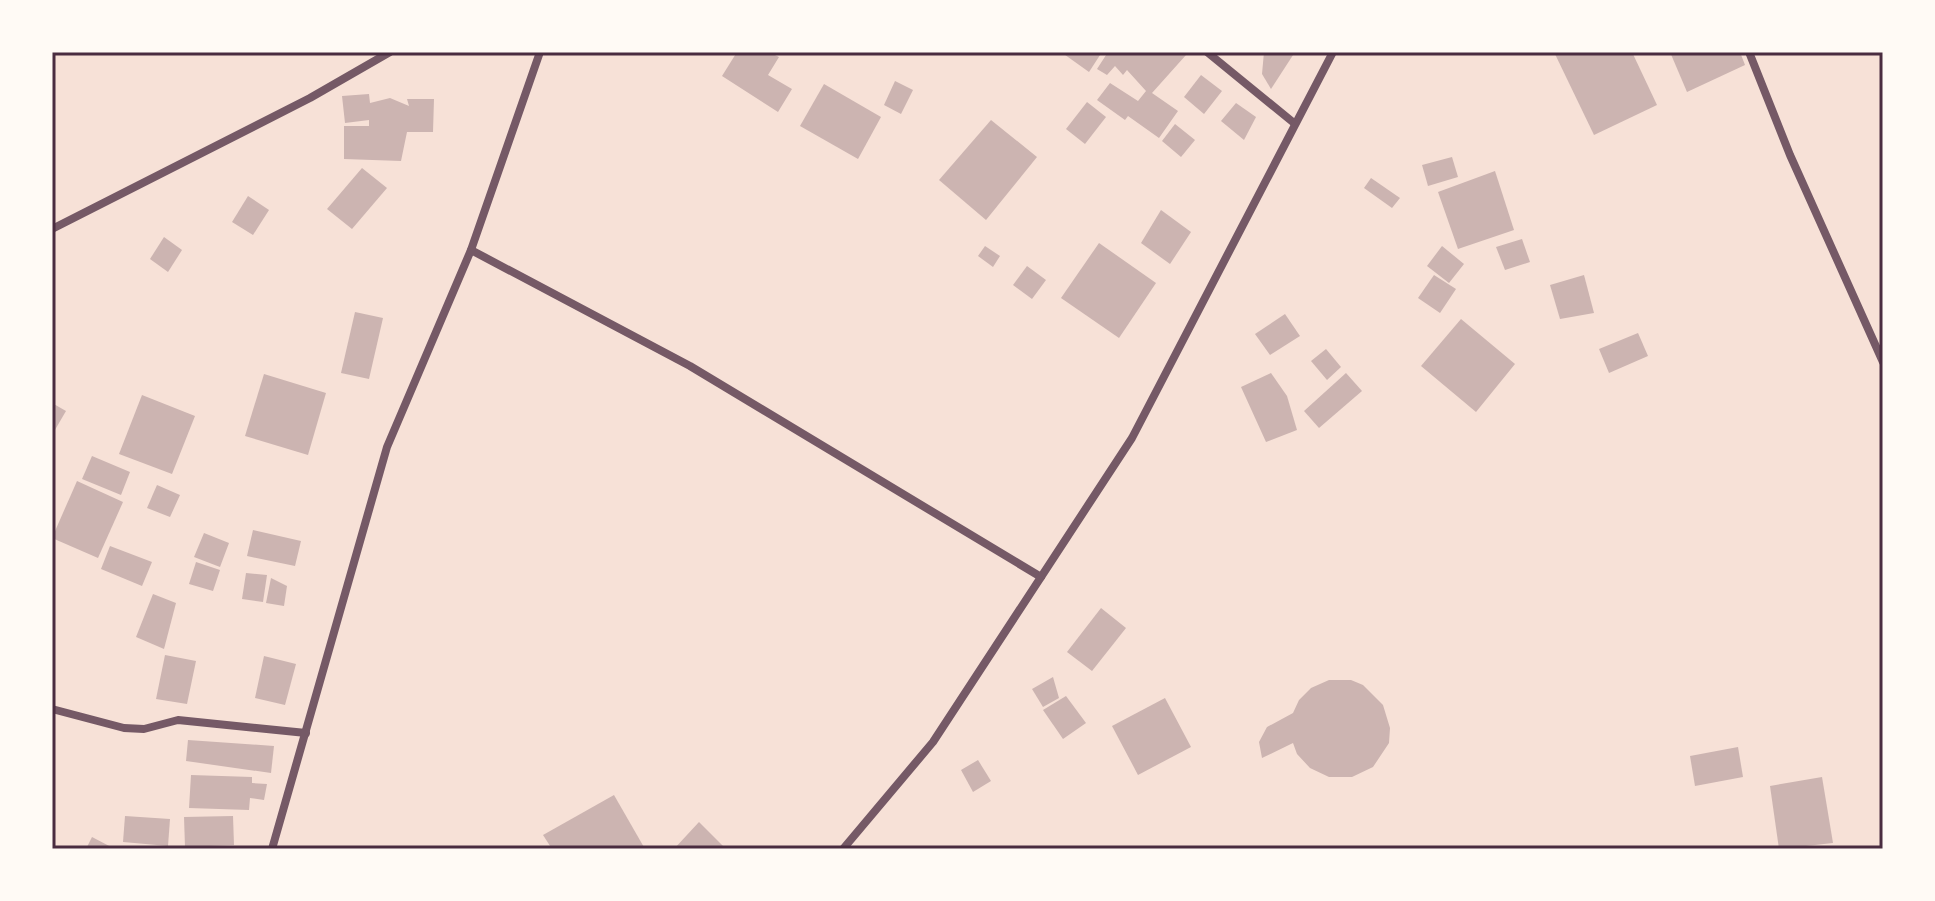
<svg xmlns="http://www.w3.org/2000/svg" width="1935" height="901" viewBox="0 0 1935 901" font-family="'Source Sans 3',sans-serif">
  <style>
    .building { fill: #ccb4b1 }
    .lines { fill: none; stroke-linecap: round; stroke-linejoin: round }
    .minor { stroke: #755966; stroke-width: 8 }
    .neatline { fill: none; stroke: #4a2c40; stroke-width: 3 }
  </style>
  <rect width="100%" height="100%" fill="#f7e1d7"/>
  <g class="building">
    <polygon points="737,52 769,52 779,57 768,75 792,89 778,112 722,76"/>
    <polygon points="1061,52 1102,52 1089,72"/>
    <polygon points="1108,52 1183,52 1186,55 1152,93 1178,111 1159,138 1128,116 1125,120 1097,100 1110,83 1138,101 1146,91 1127,70 1123,75 1115,66 1107,75 1097,69"/>
    <polygon points="1264,52 1295,52 1271,89 1262,74"/>
    <polygon points="1554,52 1632,52 1657,105 1594,135"/>
    <polygon points="1670,52 1740,52 1745,65 1687,92"/>
    <polygon points="1201,75 1222,91 1204,114 1184,97"/>
    <polygon points="895,81 913,90 901,114 884,105"/>
    <polygon points="824,84 881,117 858,159 800,126"/>
    <polygon points="369,94 370,103 390,98 409,106 407,99 434,99 433,132 407,132 401,161 344,159 344,126 369,126 369,120 345,123 342,96"/>
    <polygon points="1087,102 1106,117 1085,144 1066,129"/>
    <polygon points="1236,103 1256,117 1244,140 1221,121"/>
    <polygon points="991,120 1037,157 986,220 939,180"/>
    <polygon points="1175,124 1195,140 1181,157 1162,141"/>
    <polygon points="1452,157 1458,177 1428,186 1422,165"/>
    <polygon points="362,168 387,188 352,229 327,209"/>
    <polygon points="1495,171 1514,230 1458,249 1438,192"/>
    <polygon points="1371,178 1400,198 1392,208 1364,188"/>
    <polygon points="248,196 269,210 253,235 232,222"/>
    <polygon points="1161,210 1191,232 1170,264 1141,243"/>
    <polygon points="164,237 182,250 168,272 150,259"/>
    <polygon points="1522,239 1530,262 1505,270 1496,247"/>
    <polygon points="1099,243 1156,283 1119,338 1061,298"/>
    <polygon points="985,246 1000,256 993,267 978,256"/>
    <polygon points="1442,246 1464,264 1449,283 1427,266"/>
    <polygon points="1027,266 1046,280 1032,299 1013,285"/>
    <polygon points="1434,275 1456,289 1440,313 1418,298"/>
    <polygon points="1584,275 1594,313 1560,319 1550,285"/>
    <polygon points="355,312 383,318 369,379 341,373"/>
    <polygon points="1285,314 1300,336 1270,355 1255,334"/>
    <polygon points="1461,319 1515,364 1476,412 1421,366"/>
    <polygon points="1638,333 1648,356 1609,373 1599,349"/>
    <polygon points="1326,349 1341,367 1327,380 1311,361"/>
    <polygon points="1271,373 1287,396 1297,430 1266,442 1241,387"/>
    <polygon points="1346,373 1362,391 1319,428 1304,411"/>
    <polygon points="264,374 326,393 308,455 245,436"/>
    <polygon points="142,395 195,416 172,474 119,454"/>
    <polygon points="52,403 66,411 52,435"/>
    <polygon points="92,456 130,472 121,495 82,479"/>
    <polygon points="77,481 123,502 98,558 52,538"/>
    <polygon points="157,485 180,495 170,517 147,508"/>
    <polygon points="253,530 301,541 295,566 247,556"/>
    <polygon points="204,533 229,543 220,567 194,557"/>
    <polygon points="110,546 152,562 142,586 101,569"/>
    <polygon points="196,562 220,570 213,591 189,584"/>
    <polygon points="246,573 267,575 263,602 242,599"/>
    <polygon points="271,578 287,586 284,606 266,603"/>
    <polygon points="153,594 176,603 164,649 136,637"/>
    <polygon points="1101,608 1126,628 1092,671 1067,652"/>
    <polygon points="165,655 196,661 187,704 156,699"/>
    <polygon points="264,656 296,664 285,705 255,698"/>
    <polygon points="1053,677 1059,698 1043,707 1032,689"/>
    <polygon points="1329,680 1351,680 1363,685 1383,705 1390,728 1389,743 1373,767 1352,777 1329,777 1310,768 1297,754 1293,743 1262,758 1259,742 1267,727 1293,713 1299,700 1311,688"/>
    <polygon points="1066,696 1086,723 1063,739 1043,710"/>
    <polygon points="1165,698 1191,747 1138,775 1112,726"/>
    <polygon points="188,740 274,746 271,773 186,761"/>
    <polygon points="1738,747 1743,777 1695,786 1690,756"/>
    <polygon points="978,760 991,781 973,792 961,770"/>
    <polygon points="191,775 252,777 252,783 267,784 264,800 250,798 249,810 189,808"/>
    <polygon points="1822,777 1833,843 1779,849 1770,786"/>
    <polygon points="614,795 645,849 552,849 543,835"/>
    <polygon points="125,816 170,819 168,846 123,842"/>
    <polygon points="233,816 234,845 185,847 184,817"/>
    <polygon points="699,822 726,849 674,849"/>
    <polygon points="92,837 115,849 86,849"/>
  </g>
  <g class="lines">
    <g class="minor">
      <polyline points="1207,52 1294,123"/>
      <polyline points="1749,52 1790,155 1883,362"/>
      <polyline points="52,229 310,98 390,52"/>
      <polyline points="471,250 690,366 1041,577"/>
      <polyline points="52,709 124,728 144,729 178,720 306,733"/>
      <polyline points="272,849 387,447 471,250 540,52"/>
      <polyline points="843,849 933,742 1132,438 1333,52"/>
    </g>
  </g>
  <rect width="1935" height="901" fill="none" stroke="#fffaf5" stroke-width="108"/>
  <rect x="54" y="54" width="1827" height="793" class="neatline"/>
</svg>
